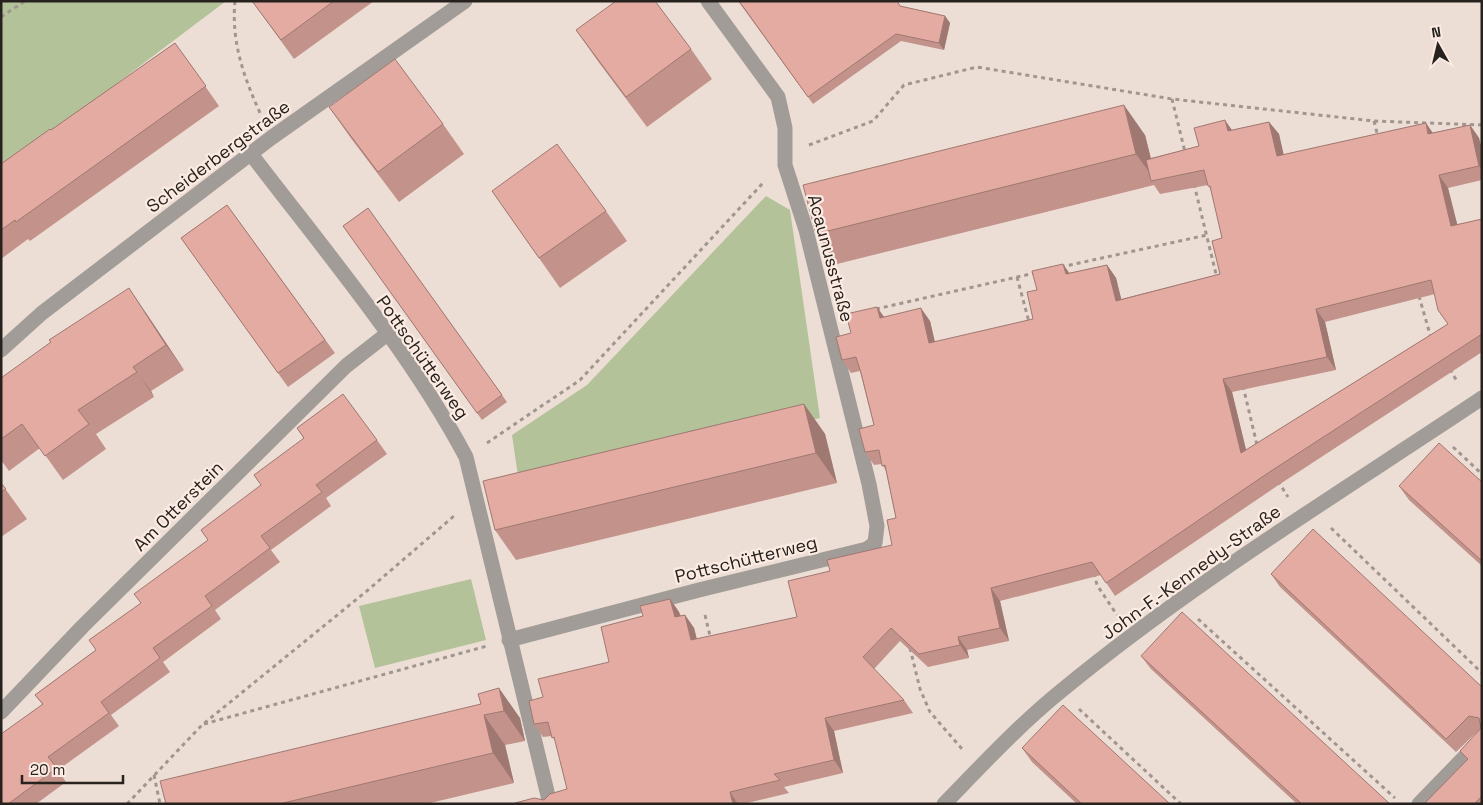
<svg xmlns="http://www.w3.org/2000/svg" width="1483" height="805" viewBox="0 0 1483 805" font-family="'Space Grotesk',sans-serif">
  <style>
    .green { fill: #b3c298 }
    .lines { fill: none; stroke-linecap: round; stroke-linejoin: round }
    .path { stroke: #a1968f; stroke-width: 3; stroke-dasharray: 4 4; stroke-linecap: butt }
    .lane { stroke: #a19c97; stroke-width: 15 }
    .street { stroke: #a19c97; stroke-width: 15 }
    .wall { fill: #c3938b; fill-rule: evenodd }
    .shaded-wall { fill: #9f7871 }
    .building { fill: #e3aba2; stroke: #9f7871; fill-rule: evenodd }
    .labels { text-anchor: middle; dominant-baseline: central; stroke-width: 4.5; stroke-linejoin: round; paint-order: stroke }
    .street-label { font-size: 18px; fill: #27221e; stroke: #fbebe2 }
  </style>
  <rect width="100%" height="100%" fill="#edded5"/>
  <g class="green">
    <polygon points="1,1 226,1 1,171"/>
    <polygon points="766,196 790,210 820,418 520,490 512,435 587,385"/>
    <polygon points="471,579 486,640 375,668 359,606"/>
  </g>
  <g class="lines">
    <g class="path">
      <path d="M235 1C231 42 244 78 261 115"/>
      <polyline points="1,17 25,1"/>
      <polyline points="1172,99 1185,152"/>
      <polyline points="1374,121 1378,137"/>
      <polyline points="809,145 873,121 904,85 977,67 1172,99 1374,121 1482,125"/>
      <polyline points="1194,184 1217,278"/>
      <polyline points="1061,267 1207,235"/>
      <polyline points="1017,277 1029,322"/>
      <polyline points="1419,296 1431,338"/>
      <polyline points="876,309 1035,273"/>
      <polyline points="1450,369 1458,383"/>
      <polyline points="1243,386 1257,445"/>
      <polyline points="487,443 580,380 763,183"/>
      <polyline points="1453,447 1482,474"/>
      <polyline points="1278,481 1288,497"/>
      <polyline points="1331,528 1482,673"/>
      <polyline points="1094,573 1097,585 1117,615"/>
      <polyline points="705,615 711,640"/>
      <polyline points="1198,619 1395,798"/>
      <polyline points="910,648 920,689 930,712 962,749"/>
      <polyline points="1079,709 1181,804"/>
      <polyline points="204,724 487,646"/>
      <polyline points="154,775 160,804"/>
      <polyline points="127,804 202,725 368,590 454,516"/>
    </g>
    <polyline class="lane" points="1,712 83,626 346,366 387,334"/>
    <g class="street">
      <path d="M251 154C325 251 409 350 466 457L550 804"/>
      <polyline points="1,350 42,313 271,138 465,1"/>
      <polyline points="509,640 699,590 867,549 875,543 877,526 869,484 806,230 785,165 785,128 778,97 708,1"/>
      <path d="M944 804C982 765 1019 725 1061 691 1193 582 1340 493 1482 398"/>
      <polyline points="1419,804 1482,739"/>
    </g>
  </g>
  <g class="wall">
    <polygon points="252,1 374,1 294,59"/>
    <polygon points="738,1 900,6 945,16 950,23 944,50 901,41 813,104"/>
    <polygon points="576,30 691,49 712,79 647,127 597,60"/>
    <polygon points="175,43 219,106 30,241 28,239 1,259 1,164 51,130"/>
    <polygon points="329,107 443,124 464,154 399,202 350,137"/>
    <path d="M1269 122 1279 134 1283 155 1426 123 1432 133 1470 125 1479 138 1482 150V180L1448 188 1457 225 1482 219V352L1277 486 1115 596 1101 575 1000 601 1009 641 967 650 969 658 928 667 900 641 874 669 904 700 913 713 834 731 843 773 784 787 789 793 743 804H515L544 800 567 789 556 743 552 736 543 737 534 724 543 697 609 662 643 616 670 599 679 612 681 616 685 615 694 628 697 639 797 617 830 571 892 545 896 518 886 471 882 464 874 465 865 452 874 425 860 371 851 373 842 360 851 333 877 307 884 317 930 321 935 342 1033 319 1037 290 1063 264 1069 273 1107 265 1116 278 1121 299 1220 274 1222 238 1212 192 1208 185 1160 194 1154 185 837 264 816 234 1145 135 1151 158 1199 146 1232 130ZM1435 294 1448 324 1246 450 1232 392 1336 370 1325 322Z"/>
    <polygon points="492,191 606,211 627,241 560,288"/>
    <polygon points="227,205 335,353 288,387 181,238"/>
    <polygon points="368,208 507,402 482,420 343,226"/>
    <polygon points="146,313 184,370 151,391 154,397 96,434 106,449 63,480 40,448 9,471 1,460 1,378"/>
    <polygon points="804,404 825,434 837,483 516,560 495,530"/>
    <polygon points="297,428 377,440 387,454 326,498 331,506 271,550 280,562 215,610 221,619 163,662 170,672 111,715 119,726 58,770 66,782 36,804 1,804 42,704 35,695 96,650 141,603 208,540 201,530 261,486 304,439"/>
    <polygon points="1482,482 1482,566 1409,500 1399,486"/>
    <polygon points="1,483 27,519 1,537"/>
    <polygon points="1271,574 1482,687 1482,804 1424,804 1467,760 1460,751 1479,730 1456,752 1280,587"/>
    <polygon points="1141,656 1390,804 1297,804 1151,669"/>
    <polygon points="478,694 520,718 525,741 505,745 514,783 426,804 166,804 481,704"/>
    <polygon points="1022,748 1170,804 1077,804 1032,762"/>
  </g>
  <g class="shaded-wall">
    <polygon points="945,16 950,23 944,50 939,43"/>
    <polygon points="1124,105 1145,135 1156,180 1155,180 1136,154"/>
    <polygon points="1225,120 1234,133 1228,131"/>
    <polygon points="1269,122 1279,134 1287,169 1277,156"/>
    <polygon points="1426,123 1435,136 1428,134"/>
    <polygon points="1470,125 1479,138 1482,150 1482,169 1479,166"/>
    <polygon points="1439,175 1448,188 1461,239 1451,226"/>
    <polygon points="1063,264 1072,277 1066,274"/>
    <polygon points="1107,265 1116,278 1125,314 1116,301"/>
    <polygon points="129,288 146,313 184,370 166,345"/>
    <polygon points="877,307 886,320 880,318"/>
    <polygon points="921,308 930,321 938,356 929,343"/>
    <polygon points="1316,309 1325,322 1336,370 1327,357"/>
    <polygon points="133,367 151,391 154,397 137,372"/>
    <polygon points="1223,379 1232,392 1250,466 1241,453"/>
    <polygon points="804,404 825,434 837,483 816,453"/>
    <polygon points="991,588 1000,601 1009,641 1000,628"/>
    <polygon points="670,599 679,612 684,630 675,617"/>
    <polygon points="685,615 694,628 700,653 691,640"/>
    <polygon points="958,637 967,650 969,658 960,645"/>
    <polygon points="499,688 520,718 525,741 504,711"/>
    <polygon points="484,715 505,745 514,783 493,753"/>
    <polygon points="825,718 834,731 843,773 834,760"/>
    <polygon points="730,792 738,804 733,804"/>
  </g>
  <g class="building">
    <polygon points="252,1 334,1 281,40"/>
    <polygon points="616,1 655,1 691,49 626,97 576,30"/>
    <polygon points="739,1 897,1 900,6 945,16 939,43 896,34 808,97"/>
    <polygon points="175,43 206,86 16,222 15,220 1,230 1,164 50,129 51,130"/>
    <polygon points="395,59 443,124 378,172 329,107"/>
    <polygon points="1124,105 1136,154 816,234 803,185"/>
    <path d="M1225 120 1228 131 1269 122 1277 156 1426 123 1428 134 1470 125 1479 166 1439 175 1451 226 1482 219V334L1268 473 1106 583 1092 562 991 588 1000 628 958 637 960 645 919 654 891 628 863 657 904 700 825 718 834 760 774 774 780 780 730 792 733 804H515V803L534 798 544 800 550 794 567 789 554 737 552 738 548 722 534 724 529 701 543 697 538 679 609 662 601 627 643 616 640 606 670 599 675 617 685 615 691 640 797 617 788 581 830 571 827 560 892 545 887 520 896 518 885 465 882 466 879 450 865 452 859 429 874 425 861 373 856 357 842 360 836 337 851 333 846 314 877 307 880 318 921 308 929 343 1033 319 1027 292 1037 290 1032 271 1063 264 1066 274 1107 265 1116 301 1220 274 1212 241 1222 238 1210 186H1208L1204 170 1151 181 1146 160 1199 146 1194 128ZM1431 280 1438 310 1448 324 1241 453 1223 379 1327 357 1316 309Z"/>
    <polygon points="557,144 606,211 539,258 492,191"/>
    <polygon points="227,205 325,340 278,373 181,238"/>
    <polygon points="368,208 502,395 477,413 343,226"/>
    <polygon points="129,288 166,345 133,367 137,372 78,410 89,424 45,456 22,424 1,439 1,378 51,342 49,340"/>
    <polygon points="343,394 377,440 316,485 322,492 261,536 270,548 205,596 212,606 153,648 160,658 101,702 109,713 48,757 57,768 8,804 1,804 1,734 43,704 35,695 96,650 89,640 141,603 134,594 208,540 201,530 261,485 254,475 304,438 297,428"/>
    <polygon points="804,404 816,453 495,530 483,481"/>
    <polygon points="1439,443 1482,482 1482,561 1399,486"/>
    <polygon points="1,483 6,489 1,492"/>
    <polygon points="1313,529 1482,687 1482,796 1474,804 1424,804 1468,759 1460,751 1481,728 1479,718 1469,716 1446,739 1271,574"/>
    <polygon points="1182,612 1390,804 1302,804 1141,656"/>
    <polygon points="499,688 504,711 484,715 493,753 279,804 166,804 160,781 481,704 478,694"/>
    <polygon points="1063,705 1170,804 1082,804 1022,748"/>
  </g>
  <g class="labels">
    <g class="street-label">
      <text transform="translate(218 156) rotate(-37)">Scheiderbergstraße</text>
      <text transform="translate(831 258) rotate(75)">Acaunusstraße</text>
      <text transform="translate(423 357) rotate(55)">Pottschütterweg</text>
      <text transform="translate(178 506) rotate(-45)">Am Otterstein</text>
      <text transform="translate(746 559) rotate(-14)">Pottschütterweg</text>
      <text transform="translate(1191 572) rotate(-36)">John-F.-Kennedy-Straße</text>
    </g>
  </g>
  <rect width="1483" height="805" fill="none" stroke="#27221e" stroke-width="5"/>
  <g transform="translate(1438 45) rotate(352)" stroke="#fbebe2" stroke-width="4" paint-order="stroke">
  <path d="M0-4L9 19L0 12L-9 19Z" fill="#27221e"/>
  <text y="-8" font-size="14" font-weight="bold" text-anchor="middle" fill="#27221e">N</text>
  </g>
  <path d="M22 775v8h101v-8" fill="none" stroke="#27221e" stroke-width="2.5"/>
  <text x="30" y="775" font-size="15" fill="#27221e" stroke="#fbebe2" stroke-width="4" paint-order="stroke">20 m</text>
</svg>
